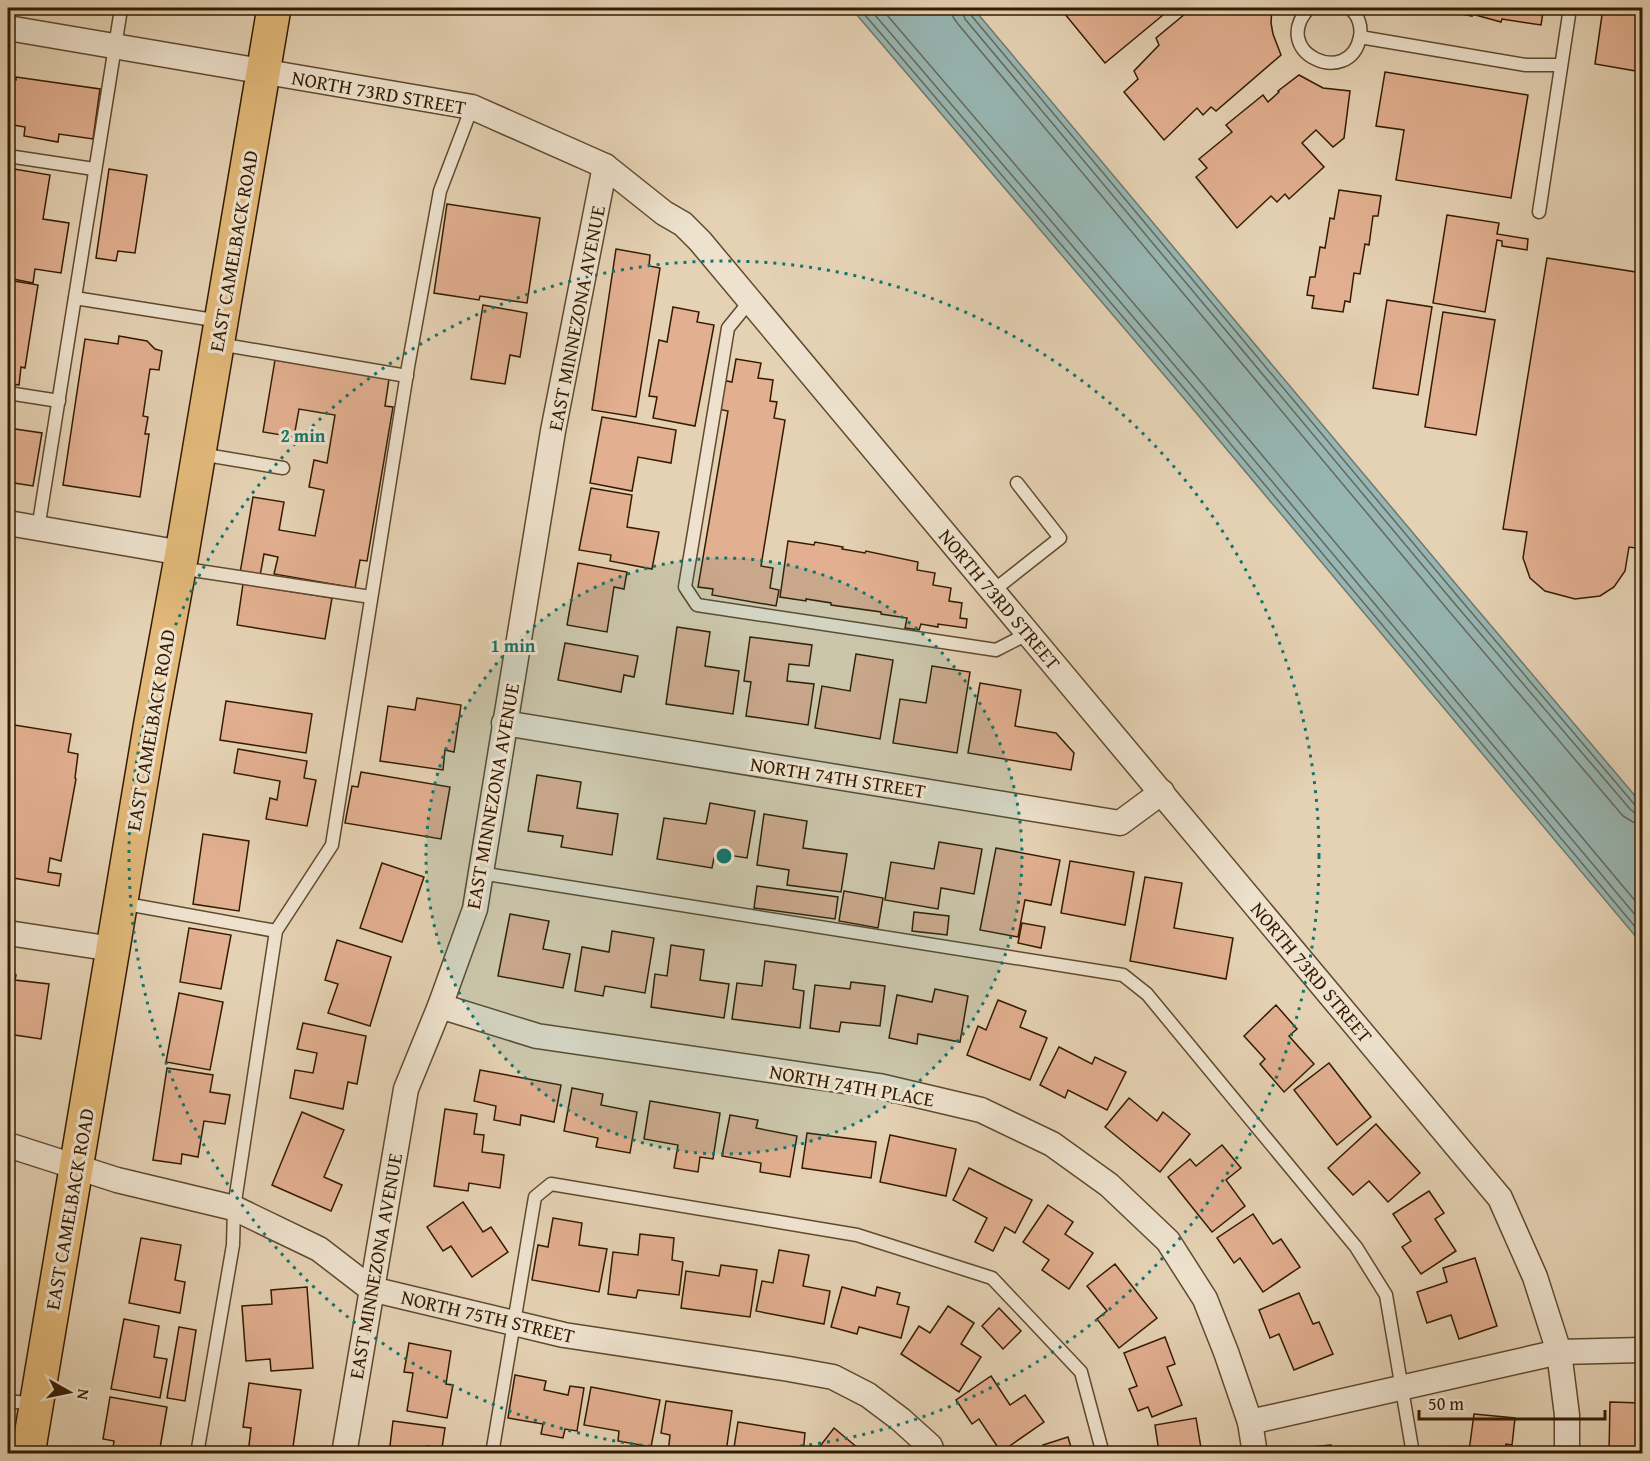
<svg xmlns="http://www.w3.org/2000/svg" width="1650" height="1461" viewBox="0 0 1650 1461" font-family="'Gentium Book Plus',serif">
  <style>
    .water { fill: #97b6b3; stroke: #6f786b; stroke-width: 1.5 }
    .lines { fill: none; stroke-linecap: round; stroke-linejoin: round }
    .shore { stroke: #66685a; stroke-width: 1.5 }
    .building { fill: #e2af90; stroke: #341b00; stroke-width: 1.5 }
    .lane-casing { stroke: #60492d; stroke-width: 15 }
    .street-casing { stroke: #60492d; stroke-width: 27 }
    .primary-casing { stroke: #341b00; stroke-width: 36 }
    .lane { stroke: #eee2ce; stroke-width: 12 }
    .street { stroke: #eee2ce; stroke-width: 24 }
    .primary { stroke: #e2b97a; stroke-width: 33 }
    .ring { fill: none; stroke: #0f766e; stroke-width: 3; stroke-dasharray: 3 6 }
    .labels { text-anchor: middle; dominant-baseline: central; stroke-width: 6; stroke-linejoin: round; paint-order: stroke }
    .street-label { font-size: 20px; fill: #341b00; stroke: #eee2ce }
    .centre { fill: #0f766e; stroke: #eee2ce; stroke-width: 3 }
    .ring-label { font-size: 18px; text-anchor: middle; font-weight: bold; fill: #0f766e; stroke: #eee2ce; stroke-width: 6; stroke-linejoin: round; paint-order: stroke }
  </style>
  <rect width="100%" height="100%" fill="#e5d2b4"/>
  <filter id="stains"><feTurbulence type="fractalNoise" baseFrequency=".00333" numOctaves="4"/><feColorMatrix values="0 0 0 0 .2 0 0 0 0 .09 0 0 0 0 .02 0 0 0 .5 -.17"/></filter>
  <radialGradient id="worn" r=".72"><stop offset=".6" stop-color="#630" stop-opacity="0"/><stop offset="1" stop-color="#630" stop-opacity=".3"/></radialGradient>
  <polygon class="water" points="851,8 973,8 1465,595 1642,804 1642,944 1182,396"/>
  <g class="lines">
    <g class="shore">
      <polyline points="859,8 1187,392 1642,935"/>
      <polyline points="869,8 1193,387 1642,923"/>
      <polyline points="881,8 1200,381 1642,909"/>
      <polyline points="952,8 953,17 958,24 1448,610 1623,816 1633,822 1642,824"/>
      <polyline points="961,8 965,19 1455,604 1630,809 1635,813 1642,815"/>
      <polyline points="969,8 970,14 1460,599 1635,805 1642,807"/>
    </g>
  </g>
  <g class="building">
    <polygon points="117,8 156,8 158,14"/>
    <polygon points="1060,8 1156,8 1163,15 1105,63"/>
    <polygon points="1202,8 1272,8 1271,23 1273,34 1281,55 1216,111 1211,107 1203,115 1197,108 1164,140 1124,92 1138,79 1134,71 1159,45 1156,38 1191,9 1195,13"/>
    <polygon points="1416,8 1540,8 1539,11 1543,12 1541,25 1502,19 1501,22 1472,14 1472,16 1429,8 1428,10"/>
    <polygon points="1603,8 1642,8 1642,72 1595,64"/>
    <polygon points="1385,72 1528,95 1511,198 1396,180 1404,130 1376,126"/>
    <polygon points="1299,75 1323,88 1350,91 1344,138 1333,147 1316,130 1302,143 1324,167 1289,199 1285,194 1277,202 1271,196 1237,228 1196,177 1207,168 1199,159 1232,132 1226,125 1263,95 1268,102 1279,92 1278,91"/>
    <polygon points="16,77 100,89 93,139 59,134 58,142 24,136 25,127 8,124 8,79 16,80"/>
    <polygon points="8,168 50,175 43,219 69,223 61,273 35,269 33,283 8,278"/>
    <polygon points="109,169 147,175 135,253 118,251 116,261 96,258"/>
    <polygon points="1339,190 1381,196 1378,216 1373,216 1369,245 1365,244 1360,274 1354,273 1350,302 1345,301 1343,312 1312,308 1314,296 1307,295 1310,277 1315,277 1320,247 1325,248 1330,218 1334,219"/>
    <polygon points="447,204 540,218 527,303 480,296 479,300 434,293"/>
    <polygon points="1447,215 1499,223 1497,234 1528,239 1527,250 1502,246 1502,241 1497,240 1485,312 1433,303"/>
    <polygon points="616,249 650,255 649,266 660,268 636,417 592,410"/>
    <polygon points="1547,258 1642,273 1642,549 1629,547 1625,571 1614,587 1600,596 1575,599 1545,591 1530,578 1523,558 1527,532 1503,529"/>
    <polygon points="8,280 38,285 25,368 21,367 19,385 8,383"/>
    <polygon points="1387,300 1432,307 1418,395 1373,388"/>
    <polygon points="483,305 527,313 520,357 510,355 505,384 471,379"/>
    <polygon points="673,307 699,312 697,322 714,325 695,426 653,418 657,397 649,396 659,340 667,342"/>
    <polygon points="1443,312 1495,320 1476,435 1425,427"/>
    <polygon points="119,336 147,341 155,349 162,351 159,370 150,369 143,416 148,417 145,434 149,434 140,497 63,485 85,339 118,344"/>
    <polygon points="736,359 761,363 758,378 773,380 770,401 777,402 774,418 785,420 761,566 773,568 770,588 779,590 776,606 712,595 713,589 698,587 728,411 718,409 722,380 732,382"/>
    <polygon points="275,360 389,379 385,406 393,407 367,561 360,560 355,588 274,574 278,557 264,554 260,576 240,573 253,497 284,502 279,530 315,536 324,490 309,487 314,460 327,463 335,415 299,409 294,437 263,432"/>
    <polygon points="602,417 676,430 671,463 638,457 632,491 590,483"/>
    <polygon points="8,428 42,433 33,486 8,482"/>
    <polygon points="591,488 632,495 627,527 659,532 652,569 610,561 611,555 579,550"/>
    <polygon points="788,541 814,545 815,542 843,547 842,549 865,553 866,551 918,562 917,570 935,573 933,585 951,588 949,601 962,603 960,618 967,619 966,628 938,624 938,627 921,624 919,630 905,628 907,618 881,614 881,612 831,605 831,603 806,599 806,601 780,597"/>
    <polygon points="578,563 627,572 624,589 614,587 607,632 567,625"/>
    <polygon points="243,584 332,598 325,639 237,625"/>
    <polygon points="677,627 710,632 705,666 739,671 733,714 666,704"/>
    <polygon points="750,637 812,645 809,666 789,664 787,681 814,684 808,725 746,716 751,682 744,681"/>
    <polygon points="565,643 638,656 634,677 624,675 621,692 558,680"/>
    <polygon points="856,654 893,660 880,739 815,728 822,686 850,691"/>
    <polygon points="932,666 970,672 957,753 893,743 900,699 926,703"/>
    <polygon points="980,683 1021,690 1015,726 1056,733 1074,753 1071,770 968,753"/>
    <polygon points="417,698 461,705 454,752 445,750 443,770 380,761 388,706 415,710"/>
    <polygon points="226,701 312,714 306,753 220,740"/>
    <polygon points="8,724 71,734 68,752 78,754 75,778 76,779 61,861 50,858 48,872 61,874 59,886 8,877"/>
    <polygon points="238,749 307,761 304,778 316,780 307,826 266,819 270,798 277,800 280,781 234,773"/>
    <polygon points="361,772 450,787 441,839 345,823 352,786 358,787"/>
    <polygon points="537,775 581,782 577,808 618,814 612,855 561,847 563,836 528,831"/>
    <polygon points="710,803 755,811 747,858 715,853 712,868 657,859 664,818 706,824"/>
    <polygon points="764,814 807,821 803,848 847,854 841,892 787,885 789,870 757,865"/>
    <polygon points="203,834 249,841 239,911 193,904"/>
    <polygon points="939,842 982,849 974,894 941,888 938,909 885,900 891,862 934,869"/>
    <polygon points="996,848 1060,860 1051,905 1025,900 1018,937 980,930"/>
    <polygon points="1070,861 1134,872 1125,925 1061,913"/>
    <polygon points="382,863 424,877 402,942 360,928"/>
    <polygon points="1145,877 1182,883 1174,928 1233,938 1226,979 1130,961"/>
    <polygon points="757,886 838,897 835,919 754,908"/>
    <polygon points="844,891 883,898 878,928 839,921"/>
    <polygon points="914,912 949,916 947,935 912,931"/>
    <polygon points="510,914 549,921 543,949 570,954 563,988 498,976"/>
    <polygon points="1022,923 1045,927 1041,948 1018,943"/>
    <polygon points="189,928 231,935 221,989 180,982"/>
    <polygon points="612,931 654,938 645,993 605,986 603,996 575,991 582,947 609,952"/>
    <polygon points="337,940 391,957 370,1026 328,1013 338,984 325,980"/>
    <polygon points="671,945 704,950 700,980 729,984 724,1018 651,1007 655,974 667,976"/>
    <polygon points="765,961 796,965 793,989 804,991 800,1028 732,1019 737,983 762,986"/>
    <polygon points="8,974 16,975 15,980 49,984 41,1039 8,1034"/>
    <polygon points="851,982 885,986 880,1026 841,1022 839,1032 810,1028 815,985 850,989"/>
    <polygon points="935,989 968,996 960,1042 918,1034 917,1044 889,1038 897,995 932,1002"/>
    <polygon points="179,993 223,1002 210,1070 166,1062"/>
    <polygon points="998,1000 1026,1011 1020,1027 1047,1038 1030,1080 967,1055 978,1026 986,1030"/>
    <polygon points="1276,1005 1297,1029 1289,1036 1314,1064 1284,1092 1260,1064 1265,1059 1244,1036"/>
    <polygon points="303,1023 366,1036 357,1084 348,1082 343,1109 290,1098 295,1070 313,1073 317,1053 297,1049"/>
    <polygon points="1059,1047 1092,1064 1095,1057 1126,1072 1107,1110 1068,1090 1065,1098 1040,1085"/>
    <polygon points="1329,1063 1371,1117 1337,1145 1294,1090"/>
    <polygon points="167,1068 213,1075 210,1092 230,1095 225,1124 204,1121 198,1157 182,1154 181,1164 153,1160"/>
    <polygon points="480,1070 561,1085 554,1122 521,1115 520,1125 494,1120 496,1106 474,1101"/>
    <polygon points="572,1088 603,1094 601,1105 637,1112 630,1153 596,1147 598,1138 564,1131"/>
    <polygon points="1129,1098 1157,1121 1163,1112 1190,1134 1160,1172 1105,1127"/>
    <polygon points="650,1101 720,1113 713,1159 700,1157 698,1172 674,1168 678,1145 644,1139"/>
    <polygon points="445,1109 477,1114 474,1134 484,1135 482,1152 504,1155 500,1188 469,1183 468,1191 434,1186"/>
    <polygon points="302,1112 344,1130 324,1177 342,1185 331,1211 272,1185"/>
    <polygon points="730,1115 758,1120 756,1128 797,1136 790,1177 760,1172 761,1163 722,1156"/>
    <polygon points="1376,1124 1420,1173 1388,1202 1369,1181 1353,1195 1328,1168"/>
    <polygon points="807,1133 876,1142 871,1178 802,1168"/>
    <polygon points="890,1135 956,1149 946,1196 880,1182"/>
    <polygon points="1222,1145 1241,1168 1226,1180 1245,1206 1212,1232 1168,1177 1190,1159 1196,1166"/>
    <polygon points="969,1168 1032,1200 1015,1233 1005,1227 993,1251 975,1242 987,1218 953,1200"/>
    <polygon points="1429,1191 1444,1213 1435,1219 1456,1251 1421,1274 1402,1247 1411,1241 1393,1214"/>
    <polygon points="463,1202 483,1232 491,1227 508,1252 472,1277 451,1246 443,1251 427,1227"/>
    <polygon points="1048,1205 1073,1222 1065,1234 1093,1253 1069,1289 1042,1270 1049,1260 1023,1242"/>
    <polygon points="1253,1214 1273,1244 1281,1239 1300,1267 1263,1292 1240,1258 1234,1263 1217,1238"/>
    <polygon points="553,1218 582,1223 579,1245 607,1249 599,1292 532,1280 538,1245 548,1247"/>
    <polygon points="640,1234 674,1238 672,1260 683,1262 679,1295 638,1290 636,1298 608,1294 613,1252 638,1255"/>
    <polygon points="141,1238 181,1245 175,1280 185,1282 180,1313 129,1303"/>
    <polygon points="779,1250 809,1255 803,1286 830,1291 824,1324 756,1311 762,1281 773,1283"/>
    <polygon points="1475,1258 1497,1326 1459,1339 1451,1315 1427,1323 1417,1292 1447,1282 1443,1268"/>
    <polygon points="1115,1264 1157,1318 1119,1348 1097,1319 1107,1311 1087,1286"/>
    <polygon points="721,1265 757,1270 750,1317 681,1308 686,1271 719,1276"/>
    <polygon points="307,1287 313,1368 271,1371 270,1359 246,1361 242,1306 272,1304 271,1290"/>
    <polygon points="842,1287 875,1296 877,1287 900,1293 897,1304 909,1307 901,1338 859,1327 857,1334 831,1327"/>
    <polygon points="1299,1293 1313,1324 1319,1322 1333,1354 1294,1370 1279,1334 1270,1338 1259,1310"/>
    <polygon points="948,1306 974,1323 961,1344 981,1357 959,1392 901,1354 919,1326 930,1333"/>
    <polygon points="999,1308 1021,1331 1003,1349 982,1326"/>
    <polygon points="124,1319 159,1326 154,1357 167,1359 160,1398 111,1389"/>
    <polygon points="179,1327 196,1330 185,1401 167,1398"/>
    <polygon points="1165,1337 1175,1364 1167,1367 1182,1405 1152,1417 1148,1407 1138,1411 1129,1389 1137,1386 1124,1353"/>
    <polygon points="409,1343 451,1351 446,1384 453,1385 447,1418 407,1411 413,1373 404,1372"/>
    <polygon points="515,1375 546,1381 544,1390 568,1395 570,1386 584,1388 577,1431 565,1429 563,1438 541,1434 543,1424 508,1418"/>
    <polygon points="991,1376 1010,1405 1025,1395 1044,1422 1001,1452 979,1419 972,1424 956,1400"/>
    <polygon points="249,1383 301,1390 292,1454 248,1454 251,1428 243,1427"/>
    <polygon points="591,1387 660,1400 651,1447 618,1441 619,1431 584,1425"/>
    <polygon points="110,1397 167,1407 159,1454 112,1454 114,1441 103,1439"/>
    <polygon points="666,1401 732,1411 726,1452 700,1449 700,1454 668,1454 670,1435 661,1433"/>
    <polygon points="1610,1402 1642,1403 1642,1454 1609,1454"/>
    <polygon points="1474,1414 1515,1418 1512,1445 1506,1444 1504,1454 1460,1454 1461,1450 1469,1451"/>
    <polygon points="1196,1418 1201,1448 1191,1449 1192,1454 1152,1454 1159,1452 1155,1425"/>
    <polygon points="393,1421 445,1428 442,1448 427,1446 425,1454 389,1454"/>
    <polygon points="738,1422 805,1433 803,1454 733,1454"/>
    <polygon points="834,1428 865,1454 814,1454"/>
    <polygon points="1068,1437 1073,1454 1046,1454 1043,1445"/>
    <polygon points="1331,1445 1332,1454 1299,1454 1298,1448"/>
  </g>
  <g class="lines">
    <g class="lane-casing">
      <g id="lane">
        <path d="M1309 8C1268 53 1350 89 1360 37 1362 26 1358 14 1349 8"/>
        <polyline points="1360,37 1526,65 1561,65"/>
        <polyline points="8,156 94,169"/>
        <polyline points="1539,212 1570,8"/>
        <polyline points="75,298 220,321"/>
        <polyline points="750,301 728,328 685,587 697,605 996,650 1029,633"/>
        <polyline points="219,344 407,376"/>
        <polyline points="8,393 59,401"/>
        <polyline points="200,454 283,468"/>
        <polyline points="38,529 121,9"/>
        <polyline points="179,568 371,597"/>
        <polyline points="994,590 1060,538 1017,483"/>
        <polyline points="480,873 1123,975 1147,994 1356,1247 1386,1295 1413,1454"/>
        <polyline points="121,903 276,931"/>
        <polyline points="8,1401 35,1404"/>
        <polyline points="197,1454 233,1245 234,1208 276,931 332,845 408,367 440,191 472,107"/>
        <polyline points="492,1454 535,1197 551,1184 857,1235 992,1278 1081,1372 1103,1454"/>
      </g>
    </g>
    <g class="street-casing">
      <g id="street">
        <polyline points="8,28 472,107 605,166 664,213 683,224 700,241 1500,1198 1535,1277 1559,1352 1567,1415 1567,1454"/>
        <polyline points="8,523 182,553"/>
        <polyline points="504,723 1120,823 1162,792"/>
        <polyline points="8,933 113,949"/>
        <polyline points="440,1006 537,1036 879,1086 981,1110 1052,1144 1109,1185 1168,1241 1205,1299 1226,1352 1250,1422 1255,1454"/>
        <polyline points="8,1145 117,1180 234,1208 319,1249 371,1289 564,1335 789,1369 833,1377 868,1395 900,1419 930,1446 933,1454"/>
        <polyline points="1250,1422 1559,1352 1642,1350"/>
        <polyline points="344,1454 406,1089 440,1006 475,909 553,431 605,166"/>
      </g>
    </g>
    <g class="primary-casing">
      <polyline id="primary" points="28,1454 151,722 182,553 274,8"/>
    </g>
    <use href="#lane" class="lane"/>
    <use href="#street" class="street"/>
    <use href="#primary" class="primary"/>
  </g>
  <circle cx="724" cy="856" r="298" fill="#0f766e" fill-opacity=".12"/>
  <g class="ring">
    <circle cx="724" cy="856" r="298"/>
    <circle cx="724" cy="856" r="595"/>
  </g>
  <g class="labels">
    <g class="street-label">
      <text transform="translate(379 92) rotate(10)">NORTH 73RD STREET</text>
      <text transform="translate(233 251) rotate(-80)">EAST CAMELBACK ROAD</text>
      <text transform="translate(576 318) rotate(-79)">EAST MINNEZONA AVENUE</text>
      <text transform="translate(1000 599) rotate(50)">NORTH 73RD STREET</text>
      <text transform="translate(150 730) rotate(-80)">EAST CAMELBACK ROAD</text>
      <text transform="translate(838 777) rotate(9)">NORTH 74TH STREET</text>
      <text transform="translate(492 796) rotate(-80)">EAST MINNEZONA AVENUE</text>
      <text transform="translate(1312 972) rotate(50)">NORTH 73RD STREET</text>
      <text transform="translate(852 1085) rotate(10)">NORTH 74TH PLACE</text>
      <text transform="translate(69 1209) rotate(-80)">EAST CAMELBACK ROAD</text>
      <text transform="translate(375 1266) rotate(-80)">EAST MINNEZONA AVENUE</text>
      <text transform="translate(488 1316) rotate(13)">NORTH 75TH STREET</text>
    </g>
  </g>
  <circle cx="724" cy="856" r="9" class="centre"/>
  <g class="ring-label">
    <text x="303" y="442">2 min</text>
    <text x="513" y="652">1 min</text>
  </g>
  <rect width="1650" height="1461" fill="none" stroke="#e5d2b4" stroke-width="30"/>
  <rect x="9" y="9" width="1632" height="1443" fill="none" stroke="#341b00" stroke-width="3"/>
  <rect x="15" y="15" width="1620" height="1431" fill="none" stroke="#341b00" stroke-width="1.5"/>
  <g transform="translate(69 1392) rotate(99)" stroke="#eee2ce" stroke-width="4.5" paint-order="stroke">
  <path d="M0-4.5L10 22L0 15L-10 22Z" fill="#341b00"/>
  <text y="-9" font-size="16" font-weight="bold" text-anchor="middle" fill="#341b00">N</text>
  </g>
  <path d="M1419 1410v9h186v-9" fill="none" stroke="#341b00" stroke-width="3"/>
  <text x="1428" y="1410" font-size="18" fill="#341b00" stroke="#eee2ce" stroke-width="4.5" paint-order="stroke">50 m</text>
  <rect width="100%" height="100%" filter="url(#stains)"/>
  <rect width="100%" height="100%" fill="url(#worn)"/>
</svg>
